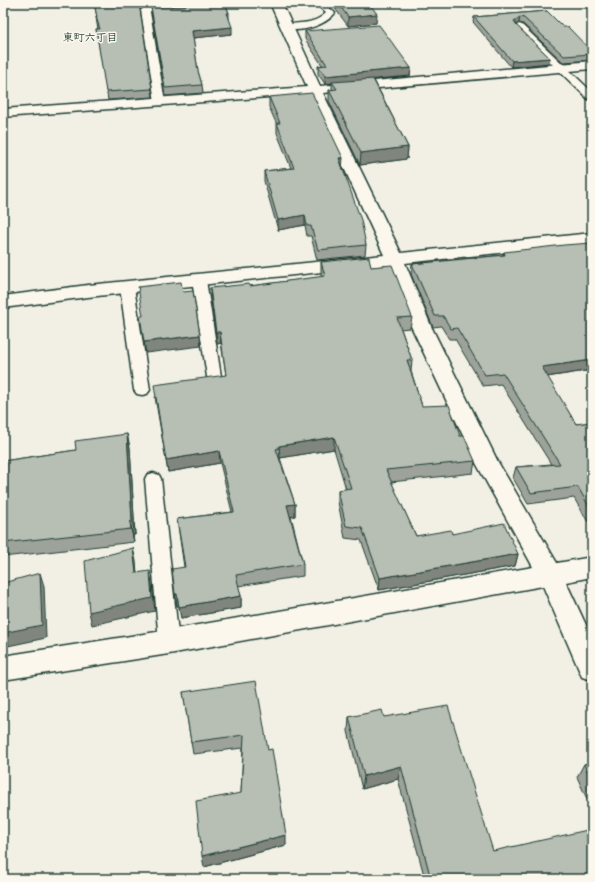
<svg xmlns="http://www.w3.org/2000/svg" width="595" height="882" viewBox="0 0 595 882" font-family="Dekko,'Klee One',sans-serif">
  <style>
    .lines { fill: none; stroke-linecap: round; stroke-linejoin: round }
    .lane-casing { stroke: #1f3d34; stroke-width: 3 }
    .street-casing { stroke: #1f3d34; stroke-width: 3 }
    .lane { fill: #fbf7ec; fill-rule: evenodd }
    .street { fill: #fbf7ec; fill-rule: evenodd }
    .wall { fill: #9da39a; stroke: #1f3d34 }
    .shaded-wall { fill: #80857d; stroke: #1f3d34 }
    .building { fill: #b7beb3; stroke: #1f3d34 }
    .labels { text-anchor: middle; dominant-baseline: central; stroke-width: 3; stroke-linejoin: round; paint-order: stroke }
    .far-neighbourhood-label { font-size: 11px; font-weight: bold; fill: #1f3d34; stroke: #fbf7ec }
  </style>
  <rect width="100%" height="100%" fill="#f2f0e5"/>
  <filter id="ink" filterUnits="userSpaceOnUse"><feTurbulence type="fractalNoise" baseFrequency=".025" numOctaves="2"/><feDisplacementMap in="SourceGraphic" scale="8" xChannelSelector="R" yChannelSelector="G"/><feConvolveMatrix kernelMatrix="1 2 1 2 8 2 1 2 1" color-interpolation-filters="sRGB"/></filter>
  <g filter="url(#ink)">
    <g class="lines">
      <g class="lane-casing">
        <g id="lane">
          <path d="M315 3H324L335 13C325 26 300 33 284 29L283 27 284 25C299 22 314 25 326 13Z"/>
          <polygon points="172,6 176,9 175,11 150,12 165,102 160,105 155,102 141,10 145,7"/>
          <polygon points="519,24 522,25 592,92 592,100 588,99 516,29 515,27"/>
          <polygon points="199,276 204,277 206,280 222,383 220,387 215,388 210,387 208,383 192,280 194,277"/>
          <polygon points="127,283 132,284 134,287 150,390 147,394 142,395 137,394 134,390 120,287 122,284"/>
          <polygon points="153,473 159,475 161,479 179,642 176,648 169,650 162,648 159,642 145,479 147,475"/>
        </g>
      </g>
      <g class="street-casing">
        <polygon id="street" points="270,3 282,3 320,86 592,61 592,69 323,93 401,253 592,233 592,243 405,263 431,326 498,462 557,563 592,557 592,577 566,582 592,638 592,680 582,677 543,586 169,654 3,680 3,656 169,630 533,567 476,463 411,326 388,265 88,297 3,308 3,296 88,285 384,255 310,94 3,117 3,109 307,87"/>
      </g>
      <use href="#lane" class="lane"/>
      <use href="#street" class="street"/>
    </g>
    <g class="wall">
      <polygon points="94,3 225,3 229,13 229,20 232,34 193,38 198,71 202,85 203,93 165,96 151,7 185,6 184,4 144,6 140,10 153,97 108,100 96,29 98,29 97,24 96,17 97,17"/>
      <polygon points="331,3 369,3 376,23 348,26"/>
      <polygon points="547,11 563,27 592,52 592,60 563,62 523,24 519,23 516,25 550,58 549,63 511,67 473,22 474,17"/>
      <polygon points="305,31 411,68 410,76 374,80 408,147 407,159 360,165 329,101 329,90 332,90 332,83 325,84 318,74 318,66 322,65 305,39"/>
      <polygon points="269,97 342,167 366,245 365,255 317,260 311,236 307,236 305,225 278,230 264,181 264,171 291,168 277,133 277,125 269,107"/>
      <polygon points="504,252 592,370 547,377 576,424 592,422 592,529 574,498 528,504 513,478 516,467 551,464 501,384 483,386 455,339 449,339 441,326 433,327 411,274 412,264 503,255"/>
      <polygon points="321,262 371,267 412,317 410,328 401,329 412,360 411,371 422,406 460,436 475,461 473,473 391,482 416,536 452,534 518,554 515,566 379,590 361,540 345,538 338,502 338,490 346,489 334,449 280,458 295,504 295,516 291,516 303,564 303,576 238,586 241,596 241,608 181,618 179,606 177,606 184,567 177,519 232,512 220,463 168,472 155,397 226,375 221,343 217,344 211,300 210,288 250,286 322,277 321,274"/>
      <polygon points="127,434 130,448 135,535 133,535 134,542 3,557 3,461 76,450"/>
      <polygon points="183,692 268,750 286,845 204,867 241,793 243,748 193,754"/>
      <polygon points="349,717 384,717 493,851 592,879 425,879 398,779 362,789 348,731"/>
      <polygon points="592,762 592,810 577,777 584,764"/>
    </g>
    <g class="shaded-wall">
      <polygon points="139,3 144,3 144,6 140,10"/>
      <polygon points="377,14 376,23 348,26 348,17"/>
      <polygon points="520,17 519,23 514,27 514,21"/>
      <polygon points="232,27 232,34 193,38 192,31"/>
      <polygon points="550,58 549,63 511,67 512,61"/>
      <polygon points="411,68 410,76 333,83 332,82 332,83 325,84 325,76"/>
      <polygon points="408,147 407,159 360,165 361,153"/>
      <polygon points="339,158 343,158 342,168"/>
      <polygon points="305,215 305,225 278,230 278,220"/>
      <polygon points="216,332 220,332 221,343 217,344"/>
      <polygon points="200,335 201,346 146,353 144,342"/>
      <polygon points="592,360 592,370 539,378 542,367"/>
      <polygon points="127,434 130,448 135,535 132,521"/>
      <polygon points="334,437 334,449 280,458 279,446"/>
      <polygon points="219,451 220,463 168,472 166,460"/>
      <polygon points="295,504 295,516 288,517 287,505"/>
      <polygon points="130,522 133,535 134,542 131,529"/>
      <polygon points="133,548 136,561 138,586 136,573"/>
      <polygon points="518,554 515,566 379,590 380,578"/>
      <polygon points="150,571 152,584 155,611 92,625 89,612"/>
      <polygon points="40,573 44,586 46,638 3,647 3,633"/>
      <polygon points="175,594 177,594 179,606 177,606"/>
      <polygon points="241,596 241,608 181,618 179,607"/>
      <polygon points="401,766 398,779 362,789 364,776"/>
      <polygon points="286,835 286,845 204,867 202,856"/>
    </g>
    <g class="building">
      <polygon points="94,3 139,3 152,89 106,92 96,29 100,29 96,17 97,17"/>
      <polygon points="188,3 225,3 229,13 227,13 232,27 192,31 198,71 202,85 165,88 151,7 186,6"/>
      <polygon points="338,3 369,3 377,14 348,17"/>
      <polygon points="547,11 563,27 568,27 592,52 592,54 564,56 524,18 520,17 514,21 516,25 550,58 512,61 474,17"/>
      <polygon points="379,25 411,68 325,76 318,66 327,65 305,31"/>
      <polygon points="373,79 408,147 361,153 329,90 337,89 332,82"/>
      <polygon points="312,93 343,158 339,158 361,220 366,245 318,250 311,226 307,226 305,215 278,220 264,171 294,168 277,123 280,123 269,97"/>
      <polygon points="592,243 592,360 542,367 576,424 592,422 592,512 578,487 531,493 516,467 560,464 503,373 485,375 457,328 451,329 443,316 435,316 412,264 505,255 504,252 564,245"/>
      <polygon points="369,257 371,267 392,265 412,317 397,318 412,360 407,360 422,406 449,405 460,436 464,436 475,461 386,470 416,536 451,530 452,534 504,523 518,554 380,578 362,528 346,526 338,490 351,488 334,437 279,446 279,448 276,449 295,504 287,505 303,564 236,575 241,596 179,607 177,594 175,594 172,569 185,567 177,519 234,512 219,451 166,460 154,385 226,375 220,332 216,332 210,288 249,284 250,286 325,276 321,262"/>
      <polygon points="181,282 183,292 193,291 200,335 144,342 140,316 143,316 138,287"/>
      <polygon points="127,434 132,521 130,522 131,529 3,543 3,461 76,450 75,441"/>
      <polygon points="133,548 136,573 150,571 152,598 89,612 85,561"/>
      <polygon points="40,573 42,625 3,633 3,583"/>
      <polygon points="256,681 268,750 272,749 286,835 202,856 196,801 241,793 244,735 191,742 183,692"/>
      <polygon points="448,706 493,851 592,829 592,879 431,879 401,766 364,776 349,717 382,710 384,717"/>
      <polygon points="592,762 592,782 584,764"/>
    </g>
  </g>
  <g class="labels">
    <g class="far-neighbourhood-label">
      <text x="90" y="39">東町六丁目</text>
    </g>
  </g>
  <rect width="595" height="882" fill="none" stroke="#fbf7ec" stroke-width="16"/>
  <rect x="8" y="8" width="579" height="866" fill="none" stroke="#1f3d34" stroke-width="1.5" filter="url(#ink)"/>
</svg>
